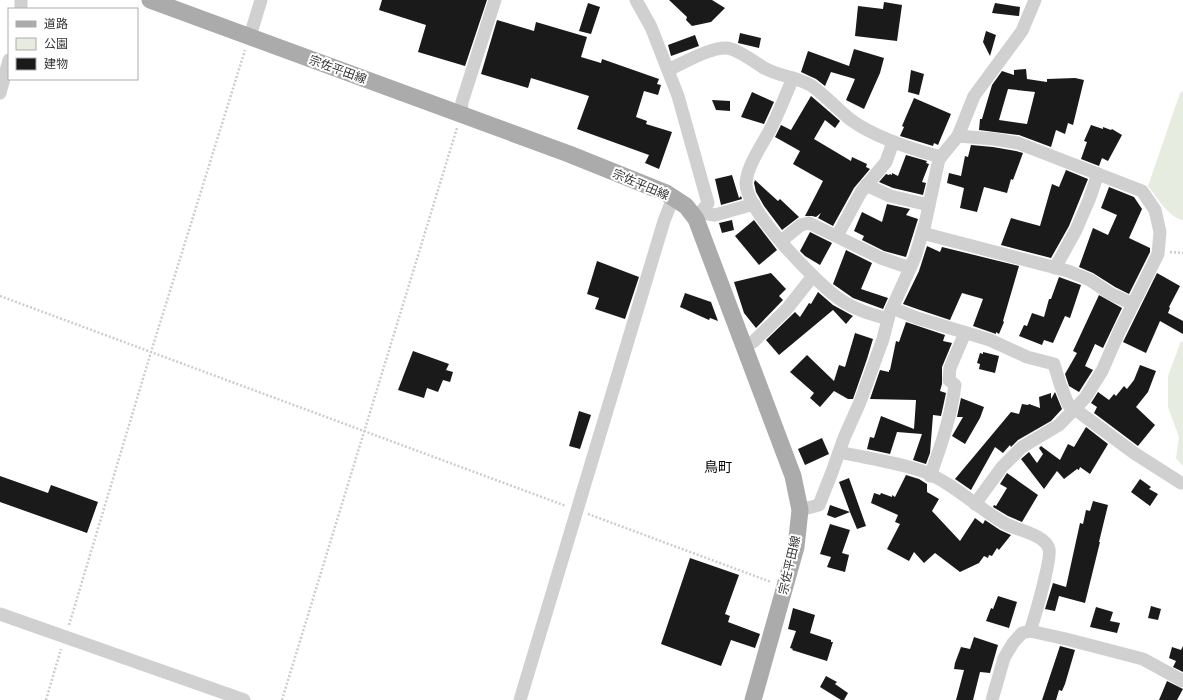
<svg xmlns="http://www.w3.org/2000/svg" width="1183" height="700" viewBox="0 0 1183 700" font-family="Manrope,'Noto Sans JP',sans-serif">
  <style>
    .green { fill: #e6ecdf }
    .building { fill: #1a1a1a; fill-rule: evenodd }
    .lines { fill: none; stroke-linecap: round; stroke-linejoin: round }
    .path { stroke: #cdcdcd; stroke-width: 2.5; stroke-dasharray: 2 2; stroke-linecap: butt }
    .minor { stroke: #d0d0d0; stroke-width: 13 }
    .major { stroke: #ababab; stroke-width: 17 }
    .labels { text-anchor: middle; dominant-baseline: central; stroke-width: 4; stroke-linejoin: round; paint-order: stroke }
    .street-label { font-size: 12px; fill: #333; stroke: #fff }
    .quarter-label { font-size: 14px; fill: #000; stroke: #fff }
  </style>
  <rect width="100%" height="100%" fill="#fff"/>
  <g class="green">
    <path d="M1183 91V220C1170 219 1156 196 1148 186L1180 93Z"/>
    <polygon points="1181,341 1183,342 1183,466 1176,458 1179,437 1168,407 1168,376"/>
  </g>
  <g class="building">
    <polygon points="382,0 487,0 465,66 418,52 426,25 379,10"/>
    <polygon points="669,0 712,0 725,8 711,22 692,26 686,20 687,17"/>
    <polygon points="884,2 902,5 897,41 855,36 858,6 883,9"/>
    <polygon points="588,3 600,7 591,34 579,31"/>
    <polygon points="995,3 1020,7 1019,16 992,13"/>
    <polygon points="497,20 534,31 536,22 587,37 581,57 601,63 602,59 659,79 657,84 661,85 658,95 644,91 636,117 647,121 646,124 672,132 659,169 645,163 649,155 577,129 589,96 531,78 528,88 481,74"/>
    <polygon points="986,31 996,35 990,56 983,42"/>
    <polygon points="740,33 761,38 759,48 738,43"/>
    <polygon points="695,35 699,46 671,56 668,45"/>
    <polygon points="854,49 884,58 880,73 864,109 846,100 855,79 831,72 825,86 816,79 801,72 808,51 849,66"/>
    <path d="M1026 69 1027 79 1047 82V79L1075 78 1084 80 1073 125 1068 123 1065 134 1056 130 1051 147 1019 135 979 130 980 119H982L992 85 1002 71 1014 75V70ZM1008 89 1035 92 1027 124 999 120Z"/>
    <polygon points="911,70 924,74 919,95 908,92"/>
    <polygon points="752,92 774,102 764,124 741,117"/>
    <polygon points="811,96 840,121 835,128 825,120 814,139 851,161 852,157 867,164 866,167 870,169 854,188 833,226 818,218 821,213 816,217 812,216 805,216 823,181 793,164 800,151 775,137 781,125 791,130"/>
    <polygon points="914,98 951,114 938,145 934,143 933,146 900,136 904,127 902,126"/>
    <polygon points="712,100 730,101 730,111 716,110"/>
    <polygon points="1091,125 1103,129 1103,127 1111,130 1112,129 1122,135 1108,161 1102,158 1099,166 1081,159 1087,142 1084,141"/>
    <polygon points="971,145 993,147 1016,151 1023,153 1013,180 1011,179 1007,193 984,187 977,212 960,208 964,188 947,183 949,173 961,176 965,156 968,157"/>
    <polygon points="906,155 927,161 926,163 929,164 922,182 926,183 923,195 893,188 879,182 886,174 889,175 890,174 892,175 892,173 898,176"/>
    <polygon points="1066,170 1088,179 1069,226 1051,258 1001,245 1011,218 1040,226 1052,184 1059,187"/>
    <polygon points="732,175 739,198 741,196 742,199 721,205 715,179"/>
    <polygon points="755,180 778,201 780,199 799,217 782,230 764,206 756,192 754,183"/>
    <polygon points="1109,187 1134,197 1142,209 1129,238 1150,248 1150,252 1129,294 1115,287 1093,273 1079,267 1093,228 1108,235 1117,215 1101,208"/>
    <polygon points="887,204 910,209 906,215 918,219 906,257 884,251 862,240 864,236 854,231 862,212 882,222"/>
    <polygon points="732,220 734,230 722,233 719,223"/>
    <polygon points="754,220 777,250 759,265 735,236"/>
    <polygon points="810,232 832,243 820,265 805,256 800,251"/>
    <polygon points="927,246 940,252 942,247 1019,266 1003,321 1004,322 999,334 996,332 996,334 973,326 983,299 962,293 950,320 920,310 903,304 919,271"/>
    <polygon points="846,250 872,263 861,289 888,298 883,309 853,298 833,284"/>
    <polygon points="597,261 639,277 625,319 595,309 599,298 587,294"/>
    <polygon points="771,273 786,289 779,296 783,300 756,328 744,313 734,282"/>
    <polygon points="1157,273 1180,286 1169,307 1170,308 1168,313 1183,321 1183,334 1160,321 1146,353 1123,342"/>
    <polygon points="1059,277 1081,285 1070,318 1065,316 1053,343 1044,340 1042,345 1019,336 1024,325 1027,326 1032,313 1044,317 1049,299 1051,299"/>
    <polygon points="818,292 833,305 853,316 851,318 846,324 833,310 779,355 766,340 795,312 800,317 809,303 811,304"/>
    <polygon points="685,293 711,302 718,321 710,318 709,320 680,307"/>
    <polygon points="1099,295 1122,308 1103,348 1095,344 1085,366 1093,370 1079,392 1069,386 1065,374 1077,353 1073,351"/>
    <polygon points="906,322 945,335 943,341 952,343 942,367 942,384 940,391 946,393 943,407 941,416 933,415 930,453 926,464 913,460 922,434 897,432 890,454 867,449 870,437 874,438 881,416 914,429 916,400 870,399 880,370 889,372 889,370 890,370 896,341 899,342"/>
    <polygon points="855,333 873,339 867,359 853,399 848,399 834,391 820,407 810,398 814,393 790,372 807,355 834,381 839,365 845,367"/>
    <polygon points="413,351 449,364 446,370 453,372 450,382 443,380 438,392 427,388 424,398 398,390"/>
    <polygon points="983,352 999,356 995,373 979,369 980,364 977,363 980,353 983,354"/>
    <polygon points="1140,365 1156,371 1148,392 1136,407 1155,425 1138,446 1094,413 1097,407 1091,403 1098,392 1109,400 1114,394 1116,396 1124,386 1127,389 1134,380"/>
    <polygon points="1055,392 1062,409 1051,421 1018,440 1011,447 1010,445 1003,453 995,447 971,490 955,479 1011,412 1019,414 1022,404 1028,405 1029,404 1040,408 1039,397 1051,393 1051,399"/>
    <polygon points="961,398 984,407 980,418 965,444 952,436 963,417 957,417"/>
    <polygon points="579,411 591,415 580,449 569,446"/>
    <polygon points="1086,427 1108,444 1090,474 1080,467 1079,470 1077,469 1064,479 1057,471 1044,489 1021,459 1029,452 1037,463 1043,454 1039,448 1041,446 1060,460 1068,444 1074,447"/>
    <polygon points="822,438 829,454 805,465 798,449"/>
    <polygon points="1007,473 1038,495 1022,522 1008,516 993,507 994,505 996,506 1007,488 1000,484"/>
    <polygon points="906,475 919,479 927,484 927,492 939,499 932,511 960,541 975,518 983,524 985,520 1000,530 1011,535 999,550 997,548 992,556 989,555 988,558 984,556 979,563 960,572 935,553 924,563 914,552 909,561 887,549 900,524 895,522 898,515 871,503 874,493 880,495 881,493 892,497 892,495 895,497"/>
    <polygon points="0,476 48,493 51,485 98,502 87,533 0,502"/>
    <polygon points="849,478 866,526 857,529 850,512 835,518 827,515 830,505 850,512 839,482"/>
    <polygon points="1140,479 1151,487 1149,489 1158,494 1150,506 1131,492"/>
    <polygon points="1093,501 1108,505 1099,542 1100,542 1085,603 1059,596 1055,611 1045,609 1053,583 1066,587 1080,523 1083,524 1086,510 1090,511"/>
    <polygon points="830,524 850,530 842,553 849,555 845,572 827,567 831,557 820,554"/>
    <polygon points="690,558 739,575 725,614 730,616 728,622 760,634 755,648 731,640 721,666 661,644"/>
    <polygon points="998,596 1017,602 1009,628 986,621 991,608 993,609"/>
    <polygon points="1151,606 1161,609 1158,620 1148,618"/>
    <polygon points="1096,607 1113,612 1110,621 1120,623 1117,633 1090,627"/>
    <polygon points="793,608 815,615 810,633 831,640 831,642 833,642 827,661 792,650 793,649 790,648 796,631 788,629"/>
    <polygon points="974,637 998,645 990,673 980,672 973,700 956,700 964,670 954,669 955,663 961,647 970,649"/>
    <polygon points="1060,646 1075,650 1065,684 1062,691 1059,690 1056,700 1042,700"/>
    <polygon points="1183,646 1183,672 1173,667 1176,661 1169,658 1172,647 1181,650"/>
    <polygon points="826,676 837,682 835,684 848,693 844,700 841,700 820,687"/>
    <polygon points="1167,681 1183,689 1177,700 1159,700"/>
  </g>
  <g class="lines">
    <g class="path">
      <polyline points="1170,252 1183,253"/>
      <polyline points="0,296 566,506"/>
      <polyline points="588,514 771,582"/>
      <polyline points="69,625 151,352 245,50"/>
      <polyline points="46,700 61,649"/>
      <polyline points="282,700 457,128"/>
    </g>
    <g class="minor">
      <polyline points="636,0 651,27 678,96 708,203 696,219"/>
      <polyline points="21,9 21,0"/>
      <polyline points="250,36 261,0"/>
      <path d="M668 70C684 63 710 47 727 48 737 49 755 62 764 68 778 76 797 77 812 86 826 96 838 110 851 120 876 138 911 149 941 157"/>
      <path d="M793 78C786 94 780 110 772 126 764 142 747 165 746 183 745 210 816 282 838 298 853 309 870 314 888 319"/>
      <polyline points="0,93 9,60"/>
      <polyline points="461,114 462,102 495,0"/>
      <polyline points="958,136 994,139 1018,143 1142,191 1155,210 1160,232 1158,254 1119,332 1102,371 1085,398 1059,425 1022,447 1002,467 975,504"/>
      <polyline points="866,185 890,196 929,205"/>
      <polyline points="701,213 715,215 754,204"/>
      <polyline points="922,233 1068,271 1090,280 1111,294 1133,304"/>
      <polyline points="837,236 861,192 886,162 893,142"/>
      <polyline points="781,241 801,225 809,223 881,258 910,268"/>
      <polyline points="1055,268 1076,230 1089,200 1098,174"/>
      <polyline points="892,308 917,318 990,340 1027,357 1054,364 1060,384 1068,404 1134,453 1181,483"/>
      <polyline points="743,346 753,342 786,310 813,276"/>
      <path d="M839 452C866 458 895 462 922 471 952 482 976 507 1004 523 1016 530 1045 534 1049 549 1052 558 1034 620 1030 631"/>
      <path d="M930 476C941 446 951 417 955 385L949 380 950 368 965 333"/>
      <polyline points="800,510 819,505 832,472 844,438 860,402 883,339 889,315 915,257 925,224 939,159 958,136 974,96 1022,31 1035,0"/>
      <polyline points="0,614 244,700"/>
      <polyline points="520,700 664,221 673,198"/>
      <polyline points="992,700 1004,658 1013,643 1022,633 1030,631 1066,639 1143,659 1183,681"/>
    </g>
    <polyline class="major" points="150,0 569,154 666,193 686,206 696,219 793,476 800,510 796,547 753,700"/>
  </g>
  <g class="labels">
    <g class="street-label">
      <text transform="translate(338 69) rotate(20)">宗佐平田線</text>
      <text transform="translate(641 184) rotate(23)">宗佐平田線</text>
      <text transform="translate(789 565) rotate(-77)">宗佐平田線</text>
    </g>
    <g class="quarter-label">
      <text x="718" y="466">鳥町</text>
    </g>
  </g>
  <rect x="8" y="8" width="130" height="72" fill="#ffffff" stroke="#adadad"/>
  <rect x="16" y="21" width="20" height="6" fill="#ababab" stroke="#adadad"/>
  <text x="44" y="28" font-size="12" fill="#333333">道路</text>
  <rect x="16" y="38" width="20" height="12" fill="#e6ecdf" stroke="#adadad"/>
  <text x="44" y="48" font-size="12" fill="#333333">公園</text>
  <rect x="16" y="58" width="20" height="12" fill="#1a1a1a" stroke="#adadad"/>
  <text x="44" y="68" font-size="12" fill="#333333">建物</text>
</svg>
